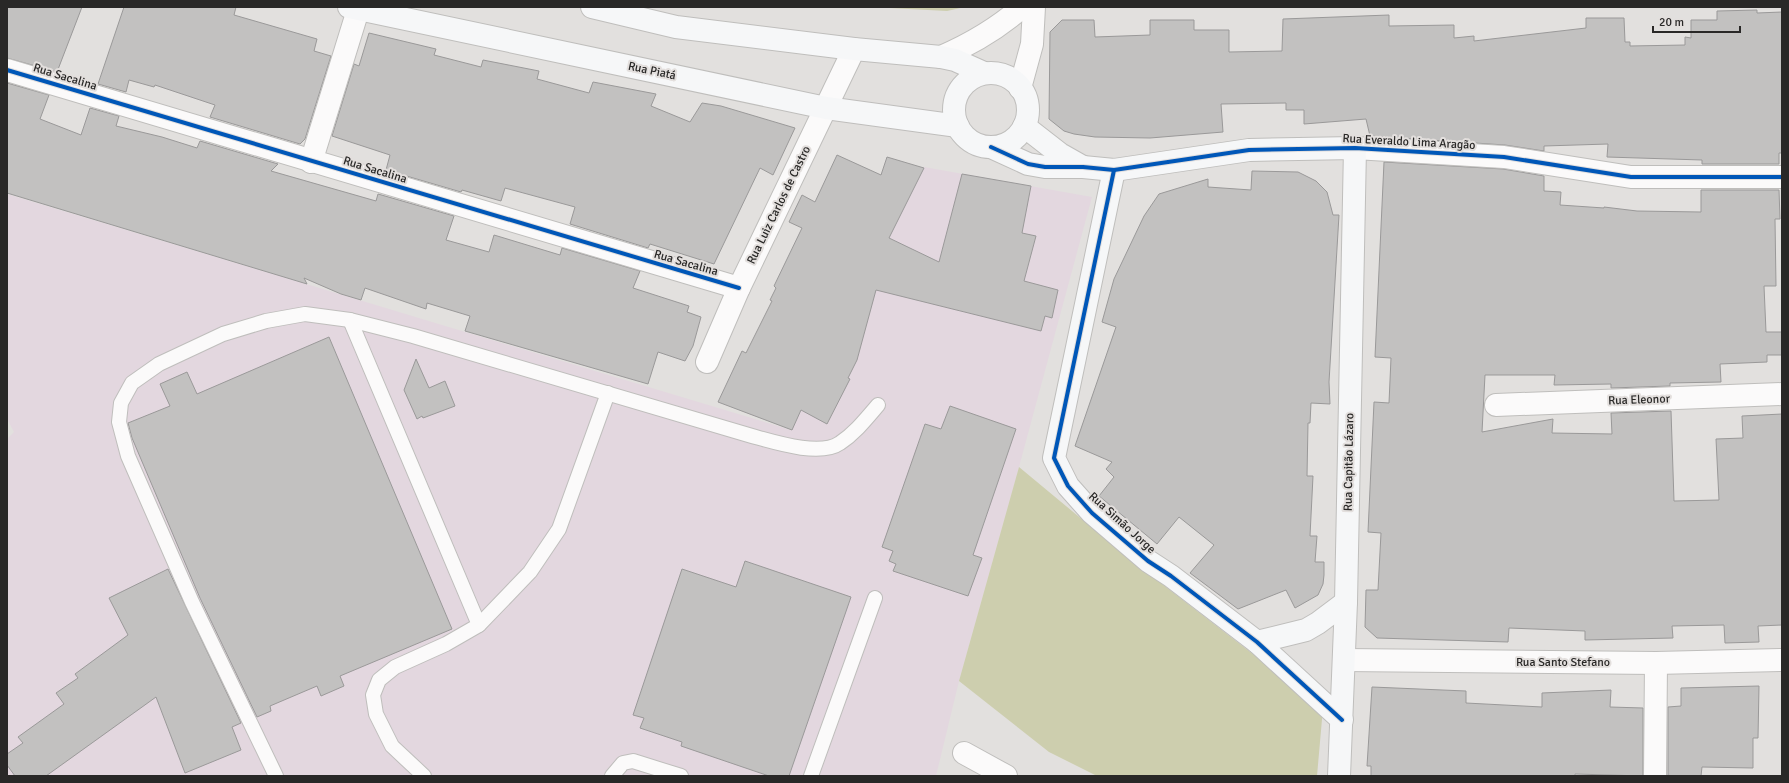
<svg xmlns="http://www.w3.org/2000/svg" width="1789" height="783" viewBox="0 0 1789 783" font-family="Signika,sans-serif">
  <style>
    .industrial { fill: #e3d7df }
    .green { fill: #cdceae }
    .building { fill: #c2c1c0; stroke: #9a9999 }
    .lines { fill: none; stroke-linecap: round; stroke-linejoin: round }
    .lane-casing { stroke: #bfbebc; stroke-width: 16 }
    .street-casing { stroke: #bfbebc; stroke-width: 24 }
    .secondary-casing { stroke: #bfbebc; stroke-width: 24 }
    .lane { stroke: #fbfafa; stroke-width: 14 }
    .street { stroke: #fbfafa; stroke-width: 22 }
    .secondary { stroke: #f6f7f8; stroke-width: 22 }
    .cycleway-casing { stroke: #e3dfdd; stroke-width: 6 }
    .cycleway { stroke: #0057b8; stroke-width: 4 }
    .labels { text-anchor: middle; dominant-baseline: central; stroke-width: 4; stroke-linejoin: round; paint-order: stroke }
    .street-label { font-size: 12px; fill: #292827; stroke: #e3dfdd }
  </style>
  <rect width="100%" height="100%" fill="#e2e0de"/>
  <polygon class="industrial" points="924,167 1092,197 1019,467 959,681 936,776 7,776 7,439 14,432 7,419 7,194 791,430"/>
  <g class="green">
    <polygon points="870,7 965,7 947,11"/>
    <polygon points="1019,467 1131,560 1323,708 1317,776 1097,776 1049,752 959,681"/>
  </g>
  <g class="building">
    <polygon points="7,7 82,7 57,72 7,58"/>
    <polygon points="124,7 236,7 234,15 317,39 314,51 331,56 305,139 300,144 210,117 215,105 155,85 154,87 129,80 126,92 98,84"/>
    <polygon points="1757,10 1757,13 1782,12 1782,153 1779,153 1779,164 1702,164 1702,160 1607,157 1608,144 1544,146 1544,151 1505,145 1370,136 1366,119 1304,124 1304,110 1286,110 1286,103 1221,104 1223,132 1150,138 1095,137 1074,134 1064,131 1049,119 1050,32 1062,20 1094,20 1095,37 1150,35 1150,20 1194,20 1194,30 1229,30 1229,52 1282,51 1283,19 1389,15 1389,26 1454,25 1454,38 1474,36 1474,41 1586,28 1586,18 1624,18 1625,42 1630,42 1630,46 1685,45 1685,37 1691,38 1691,20 1717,20 1717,11"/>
    <polygon points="369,33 436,49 434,55 481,67 483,60 539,71 537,79 589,93 593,82 656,94 651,106 690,122 702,103 721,106 795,128 773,175 760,168 714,264 650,244 648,248 570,224 575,207 505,188 501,201 462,190 461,192 386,170 390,155 332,136 354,64 359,66"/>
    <polygon points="7,83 49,95 40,119 81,135 90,108 119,116 116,126 162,137 197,148 200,141 278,164 271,171 376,201 378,194 454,216 446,240 489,252 494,235 560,255 562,248 640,271 633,288 689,306 687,312 701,317 693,346 685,361 658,352 648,384 465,331 470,316 427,303 426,309 365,288 361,300 341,294 304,278 307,284 7,193"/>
    <polygon points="837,155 881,175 887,157 924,168 889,238 939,262 962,174 1031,186 1022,233 1036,236 1024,281 1058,290 1052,318 1045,316 1041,331 876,290 857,360 848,378 850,379 827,424 801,410 792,430 718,402 742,351 746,353 772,301 770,300 776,288 774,286 802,228 789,222 802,195 815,202"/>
    <polygon points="1384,162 1503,169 1544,176 1544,191 1561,192 1560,205 1604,208 1604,207 1637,211 1701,212 1701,190 1779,190 1780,219 1775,219 1776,286 1764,286 1766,332 1782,332 1782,355 1767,355 1767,362 1720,364 1721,382 1670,383 1670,386 1611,388 1611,384 1554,385 1555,375 1485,375 1482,432 1553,419 1552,433 1612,434 1611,413 1671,411 1674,501 1719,500 1716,439 1743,438 1742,416 1782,414 1782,625 1758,626 1759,642 1725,643 1724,625 1672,626 1673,638 1585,640 1585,631 1509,628 1508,642 1377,638 1365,627 1366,590 1378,590 1381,533 1368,532 1374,402 1389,403 1391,358 1375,357"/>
    <polygon points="1252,171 1298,172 1316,181 1327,192 1333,215 1339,215 1329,382 1330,404 1311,403 1310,423 1308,423 1307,476 1313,476 1310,536 1317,536 1315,562 1324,562 1324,575 1323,584 1318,595 1295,608 1286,590 1238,609 1190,573 1214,545 1179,517 1157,544 1099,496 1114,477 1106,469 1112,462 1075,446 1116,327 1102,322 1114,279 1144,216 1159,194 1208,179 1208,187 1251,190"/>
    <polygon points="329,337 452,629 340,676 344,686 321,696 317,686 270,706 271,711 257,717 200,598 132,438 128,423 170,406 160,384 187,372 197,394"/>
    <polygon points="416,359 429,388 445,381 455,406 423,418 422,416 417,419 404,390"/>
    <polygon points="950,406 1016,429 973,555 982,558 968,596 893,571 896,564 889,561 893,551 882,547 925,424 941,429"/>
    <polygon points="745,561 851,597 789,776 769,776 681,746 682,742 640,728 644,718 633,715 682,569 736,587"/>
    <polygon points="168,569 241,723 232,727 241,750 185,773 156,697 46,776 15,776 7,765 7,754 23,743 18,737 64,704 56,693 78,678 75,674 128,635 109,598"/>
    <polygon points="1759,686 1758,738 1753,738 1753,768 1702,767 1701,776 1668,776 1668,707 1681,706 1681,688"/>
    <polygon points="1372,687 1466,691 1466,703 1542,707 1542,693 1611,690 1610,707 1643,708 1643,776 1575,774 1575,776 1371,776 1371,766 1367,766"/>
  </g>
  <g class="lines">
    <g class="lane-casing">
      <g id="lane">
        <polyline points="350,320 479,625 446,644 395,667 379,680 373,695 376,714 392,746 424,776"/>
        <polyline points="479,625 530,572 559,529 608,393"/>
        <path d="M276 776 192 602 128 456 119 422 121 403 132 383 159 364 223 334 266 321 305 314 350 320 413 336 752 436C774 442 820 457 840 443 855 433 866 419 878 405"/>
        <polyline points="612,776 623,763 633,761 681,776"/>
        <polyline points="811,776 875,598"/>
      </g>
    </g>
    <g class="street-casing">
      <g id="street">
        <path d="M941 57C971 44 997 29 1022 7"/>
        <polyline points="7,70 739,288"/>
        <polyline points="1020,88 1032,44 1034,7"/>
        <polyline points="1355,148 1504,157 1631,177 1782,177"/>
        <polyline points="311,162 358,10"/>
        <polyline points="707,362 739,288 854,49"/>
        <polyline points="1496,405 1782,394"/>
        <polyline points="1344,660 1656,663 1782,660"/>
        <polyline points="964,753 1006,776"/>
        <polyline points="1655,776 1656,663"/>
      </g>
    </g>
    <g class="secondary-casing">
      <g id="secondary">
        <polyline points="349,7 826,108 958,126"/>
        <polyline points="592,7 676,27 854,49 941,57 955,60 984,73"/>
        <circle cx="991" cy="110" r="37"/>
        <polyline points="1024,126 1060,154 1083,167"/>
        <polyline points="991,147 1028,164 1045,167 1083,167 1114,170 1249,150 1355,148 1346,602 1339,776"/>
        <polyline points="1114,170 1054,458 1068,486 1092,513 1148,561 1171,576 1257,642 1342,720"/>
        <polyline points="1257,642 1306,630 1318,623 1346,602"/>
      </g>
    </g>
    <use href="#lane" class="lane"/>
    <use href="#street" class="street"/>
    <use href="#secondary" class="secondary"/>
    <g class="cycleway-casing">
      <g id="cycleway">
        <polyline points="7,70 739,288"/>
        <polyline points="991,147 1028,164 1045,167 1083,167 1114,170 1249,150 1355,148 1504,157 1631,177 1782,177"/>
        <polyline points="1114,170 1054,458 1068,486 1092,513 1148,561 1171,576 1257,642 1342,720"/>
      </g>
    </g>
    <use href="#cycleway" class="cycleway"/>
  </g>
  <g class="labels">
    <g class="street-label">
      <text transform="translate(652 71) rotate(12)">Rua Piatá</text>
      <text transform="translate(65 77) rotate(17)">Rua Sacalina</text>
      <text transform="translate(1409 142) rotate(3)">Rua Everaldo Lima Aragão</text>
      <text transform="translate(375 170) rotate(17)">Rua Sacalina</text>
      <text transform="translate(779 205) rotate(-64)">Rua Luiz Carlos de Castro</text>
      <text transform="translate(686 263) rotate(16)">Rua Sacalina</text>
      <text transform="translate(1639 400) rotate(-2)">Rua Eleonor</text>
      <text transform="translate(1349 462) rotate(-89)">Rua Capitão Lázaro</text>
      <text transform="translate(1122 523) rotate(42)">Rua Simão Jorge</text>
      <text x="1563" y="662">Rua Santo Stefano</text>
    </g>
  </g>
  <rect width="1789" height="783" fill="none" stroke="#292827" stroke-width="16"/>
  <path d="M1653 26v6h87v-6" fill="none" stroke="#292827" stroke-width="2"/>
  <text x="1659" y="26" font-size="12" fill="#292827" stroke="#e3dfdd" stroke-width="3" paint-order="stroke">20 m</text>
</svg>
